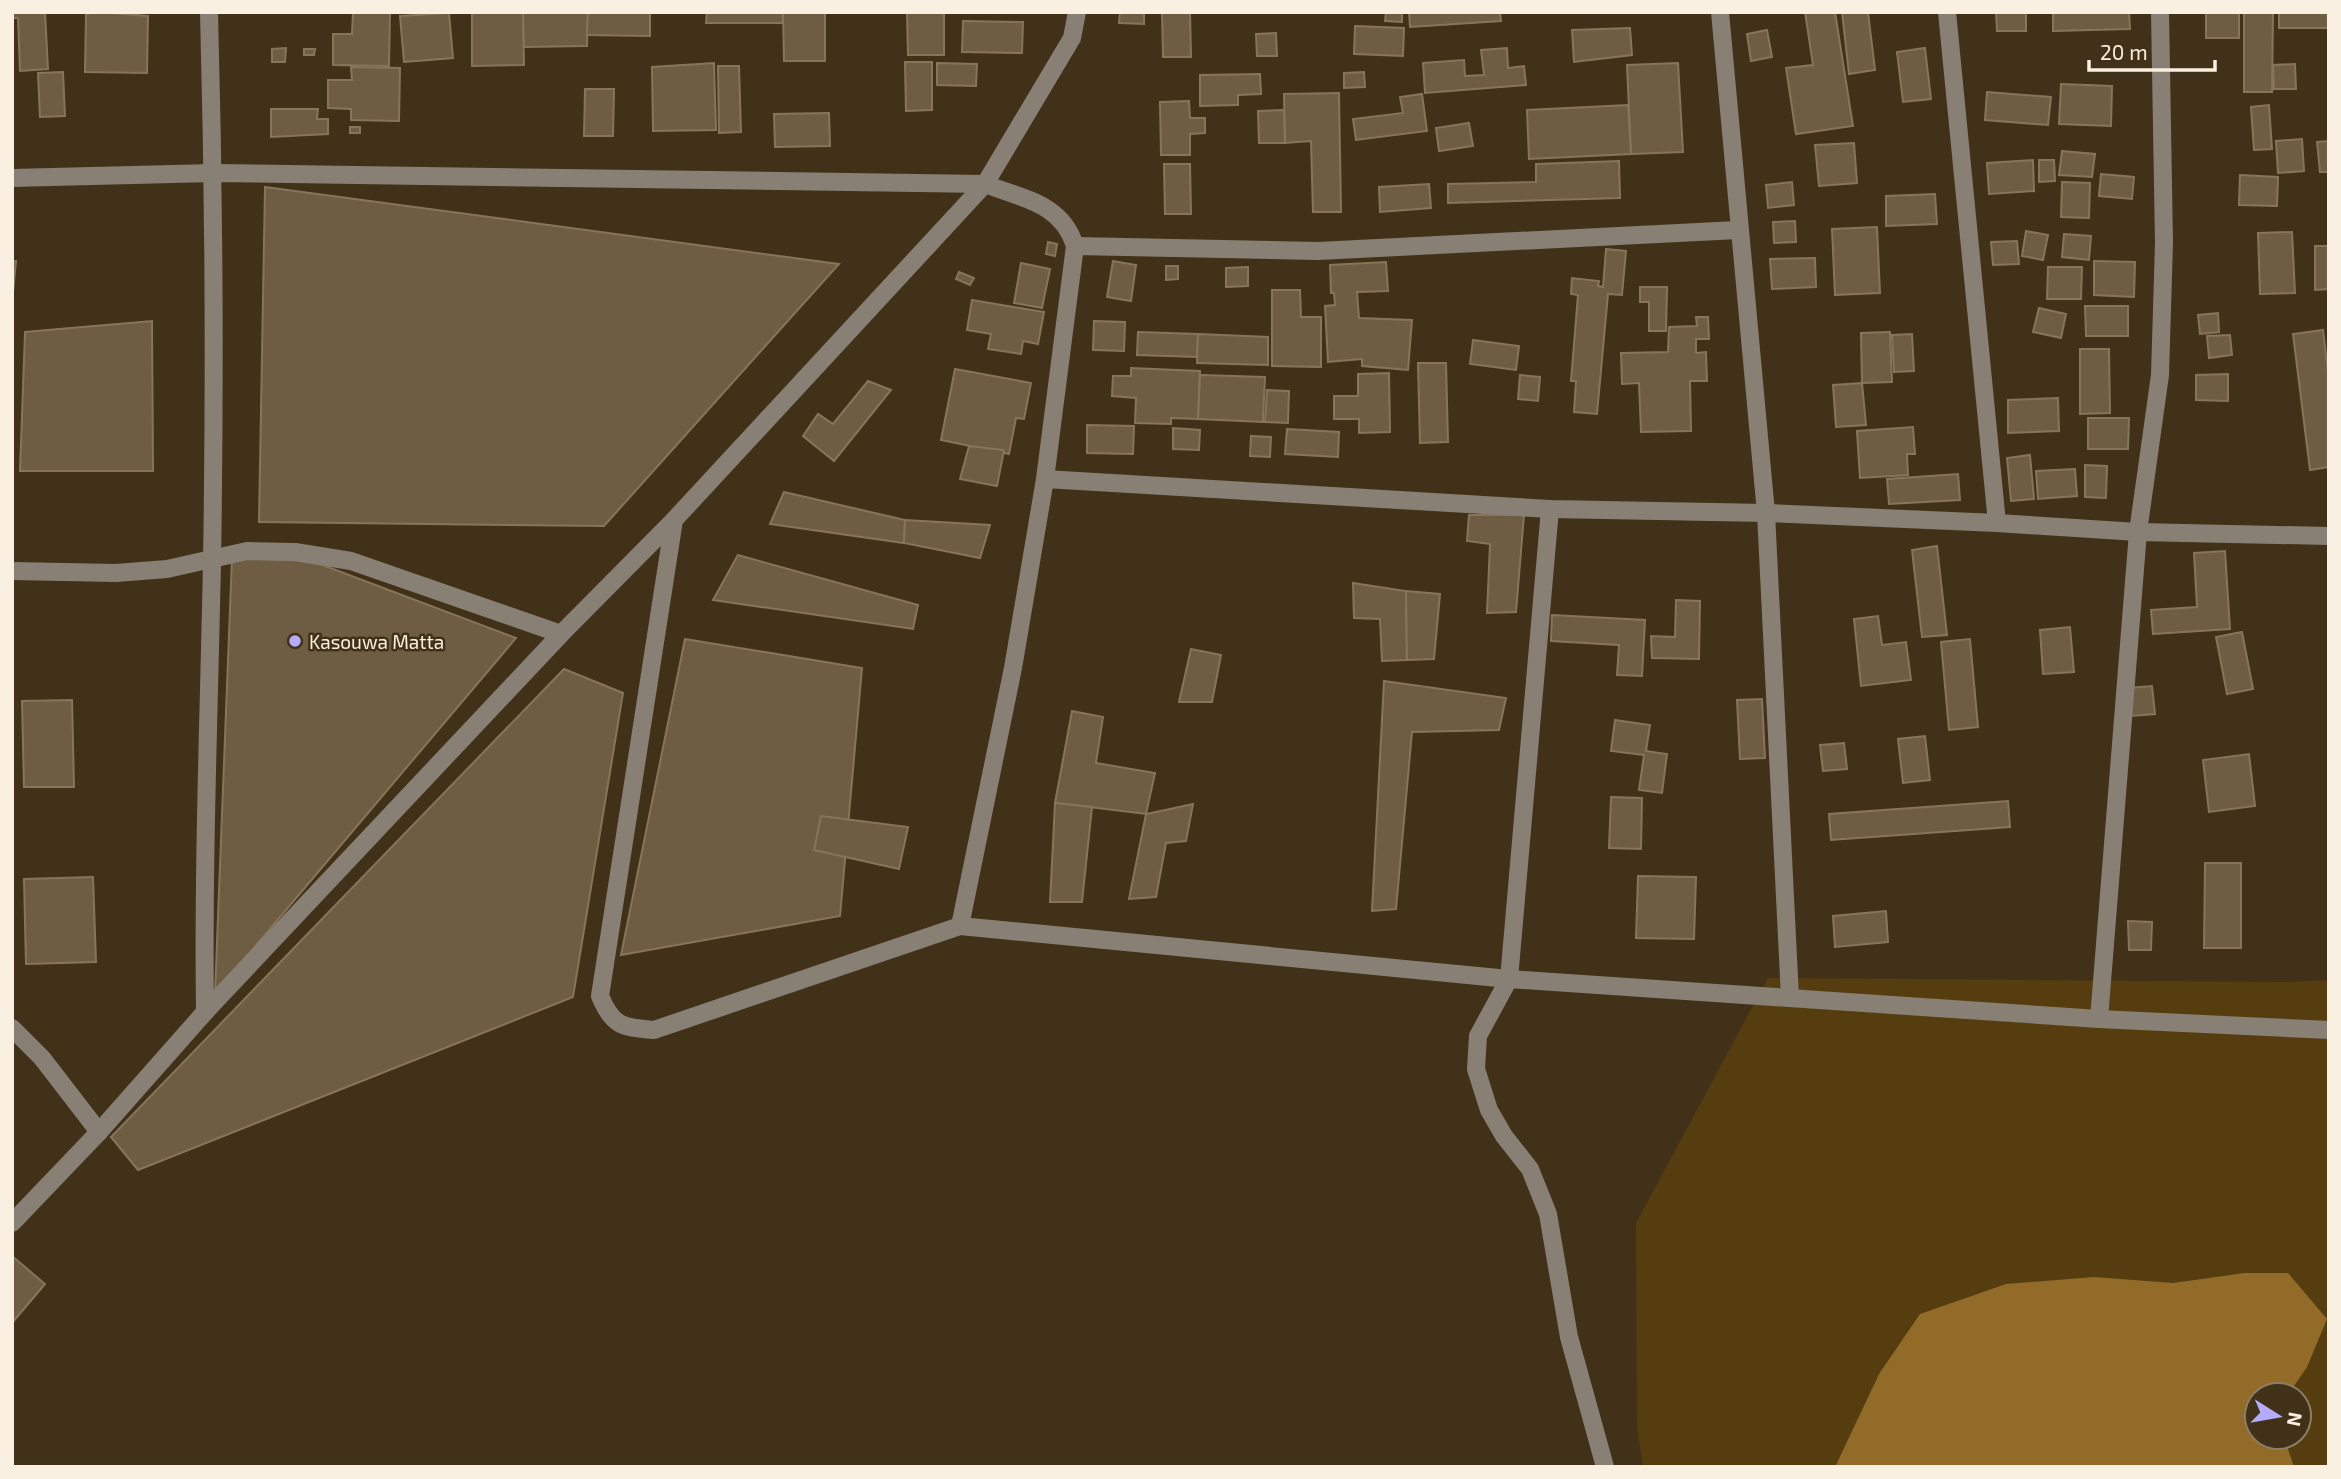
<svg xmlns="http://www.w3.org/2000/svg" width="2341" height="1479" viewBox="0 0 2341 1479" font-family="'Exo 2',sans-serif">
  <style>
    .green { fill: #563d10 }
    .water { fill: #926b29 }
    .building { fill: #6e5d42; stroke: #87755a; stroke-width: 2 }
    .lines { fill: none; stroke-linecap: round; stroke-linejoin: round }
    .minor { stroke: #888074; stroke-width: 18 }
    .poi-dot { fill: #b4acf9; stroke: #413118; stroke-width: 2.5 }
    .labels { text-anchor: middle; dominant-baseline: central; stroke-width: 5; stroke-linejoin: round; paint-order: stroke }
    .poi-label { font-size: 19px; fill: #faf0e1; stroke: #413118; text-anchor: start }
  </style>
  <rect width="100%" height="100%" fill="#413118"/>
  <polygon class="green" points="1768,978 2288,982 2329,980 2329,1467 2294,1467 2284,1437 2299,1437 2299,1395 2288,1395 2307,1367 2288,1274 2244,1273 2173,1283 1879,1374 1835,1467 1643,1467 1637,1427 1636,1223"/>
  <polygon class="water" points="2244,1273 2288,1273 2327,1319 2307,1367 2288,1395 2257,1395 2257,1437 2284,1437 2294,1467 1835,1467 1879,1374 1920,1314 2006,1284 2094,1277 2173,1283"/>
  <g class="building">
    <polygon points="12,12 45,12 48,69 20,71 18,18 12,18"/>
    <polygon points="98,12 148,16 147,73 85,72 86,14"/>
    <polygon points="353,12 390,12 389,66 333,65 333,34 352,34"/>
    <polygon points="472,12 523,12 524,65 472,66"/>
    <polygon points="523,12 588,12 587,46 524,47"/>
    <polygon points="588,12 650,12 650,36 587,35"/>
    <polygon points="707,12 783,12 783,23 706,23"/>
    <polygon points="783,12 825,12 825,61 784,61"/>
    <polygon points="907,12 944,12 944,55 908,55"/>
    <polygon points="1120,12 1144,12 1144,24 1119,23"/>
    <polygon points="1162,12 1190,12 1191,57 1163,57"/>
    <polygon points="1386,12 1402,12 1402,22 1385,21"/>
    <polygon points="1409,12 1500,12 1501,21 1410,27"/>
    <polygon points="1805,12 1835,12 1853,126 1796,134 1786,68 1813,65"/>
    <polygon points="1842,12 1868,12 1875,70 1849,74"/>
    <polygon points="1996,12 2026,12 2026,31 1997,31"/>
    <polygon points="2053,12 2129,12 2130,29 2053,31"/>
    <rect x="2206" y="12" width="33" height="26"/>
    <polygon points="2244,12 2273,12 2272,92 2244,92"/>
    <rect x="2279" y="12" width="50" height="16"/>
    <polygon points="449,13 453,58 404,62 400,16"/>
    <polygon points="963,21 1023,22 1022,53 962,52"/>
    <polygon points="1355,26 1404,28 1403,56 1354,54"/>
    <polygon points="1630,28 1632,55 1574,62 1572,30"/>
    <polygon points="1767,30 1772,57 1751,61 1747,34"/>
    <polygon points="1276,33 1277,56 1257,56 1256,34"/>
    <polygon points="286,48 285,62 272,62 272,49"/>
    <polygon points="1507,48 1508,68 1524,66 1526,85 1425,93 1423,63 1464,60 1465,76 1484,75 1481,50"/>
    <polygon points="1925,48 1931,99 1903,102 1897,52"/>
    <polygon points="304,49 315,49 314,55 304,55"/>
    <polygon points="905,62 932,62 932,110 906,111"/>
    <polygon points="714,63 716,130 653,131 652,67"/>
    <polygon points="937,63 977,64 976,86 937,85"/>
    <polygon points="1678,63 1683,152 1631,154 1627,65"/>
    <polygon points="2295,64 2296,89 2274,89 2273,65"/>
    <polygon points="718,66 739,66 741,132 719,133"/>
    <polygon points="351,67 400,68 399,121 351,120 351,109 328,108 328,80 352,80"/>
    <polygon points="63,72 65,116 40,117 38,73"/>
    <polygon points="1364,72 1365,87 1344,88 1344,73"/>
    <polygon points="1260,74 1261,94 1238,95 1238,105 1200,106 1200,75"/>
    <polygon points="2061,84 2112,86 2111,126 2059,124"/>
    <polygon points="585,89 614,89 613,136 584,136"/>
    <polygon points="1987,92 2051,97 2048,125 1985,120"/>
    <polygon points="1339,93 1341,212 1313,212 1311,141 1285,143 1284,94"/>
    <polygon points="1422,94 1427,131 1356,140 1353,119 1403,113 1400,97"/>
    <polygon points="1189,101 1190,118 1205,118 1205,133 1190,134 1190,155 1161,155 1160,102"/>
    <polygon points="1628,105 1631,154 1529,159 1527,110"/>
    <polygon points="2269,105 2272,149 2254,150 2251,107"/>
    <polygon points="271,109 318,109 317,119 328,119 328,134 271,137"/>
    <polygon points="1284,110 1285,143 1259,143 1258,111"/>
    <polygon points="829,113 830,146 775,147 774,114"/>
    <polygon points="1469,123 1473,146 1439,151 1436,128"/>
    <rect x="350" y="127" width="10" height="6"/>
    <polygon points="2302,139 2304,171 2278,173 2276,141"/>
    <polygon points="2329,141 2329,172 2320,172 2317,142"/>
    <polygon points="1854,143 1857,183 1819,186 1815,145"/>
    <polygon points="2062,151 2095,154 2092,177 2059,175"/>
    <polygon points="2033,160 2034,191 1989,194 1987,163"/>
    <polygon points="2039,160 2054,160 2055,181 2039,182"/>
    <polygon points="1619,161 1620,198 1448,203 1448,184 1536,182 1536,164"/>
    <polygon points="1164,164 1190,164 1191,214 1165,214"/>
    <polygon points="2101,174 2134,177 2132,199 2099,196"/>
    <polygon points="2240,175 2278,177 2277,206 2239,205"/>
    <polygon points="1792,182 1794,205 1768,208 1766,185"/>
    <polygon points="2062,182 2090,183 2089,218 2061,217"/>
    <polygon points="1429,184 1431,208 1380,212 1379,187"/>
    <polygon points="265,187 839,264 604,526 259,522"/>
    <polygon points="1935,194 1937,224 1886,226 1886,196"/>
    <polygon points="1795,221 1796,242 1774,243 1773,222"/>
    <polygon points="1877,227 1880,293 1835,295 1832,229"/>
    <polygon points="2026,231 2048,235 2043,260 2022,256"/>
    <polygon points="2292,232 2295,293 2260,294 2258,233"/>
    <polygon points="2064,234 2091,236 2089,260 2062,257"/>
    <polygon points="2017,241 2019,264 1993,265 1991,242"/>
    <polygon points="1048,242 1057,244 1055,256 1046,254"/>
    <polygon points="2315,246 2329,246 2329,289 2315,290"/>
    <polygon points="1606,249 1626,251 1622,295 1608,294 1597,414 1574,412 1576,381 1571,381 1578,295 1571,294 1572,278 1599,281 1598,286 1603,287"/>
    <polygon points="1815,258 1816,287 1772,289 1770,259"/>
    <polygon points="12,261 16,261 12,303"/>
    <polygon points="1113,261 1136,265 1131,301 1107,297"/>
    <polygon points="2094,261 2135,262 2134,297 2094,295"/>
    <polygon points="1386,262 1388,291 1357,292 1359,318 1412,320 1408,370 1362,366 1362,359 1328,362 1325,306 1335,305 1334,293 1331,293 1330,265"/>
    <polygon points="1021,263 1050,269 1042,308 1014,303"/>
    <polygon points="1166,266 1178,266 1178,279 1166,280"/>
    <polygon points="1248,267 1248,286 1226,287 1226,268"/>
    <polygon points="2048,267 2082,267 2081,299 2047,299"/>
    <polygon points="959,272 974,278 970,285 956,279"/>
    <polygon points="1640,287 1667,287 1666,331 1649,331 1649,302 1640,302"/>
    <polygon points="1272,290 1300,290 1301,317 1321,317 1321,367 1272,366"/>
    <polygon points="972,300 1044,312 1038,344 1023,341 1021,354 988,349 991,334 967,330"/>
    <polygon points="2085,306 2128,306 2128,336 2086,336"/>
    <polygon points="2039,308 2066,314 2061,338 2033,332"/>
    <polygon points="2218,313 2219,332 2200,334 2198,315"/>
    <polygon points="1696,317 1708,317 1709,339 1696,339 1696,353 1706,352 1707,381 1690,381 1691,431 1641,432 1639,383 1622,384 1621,353 1668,352 1669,327 1697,326"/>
    <polygon points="152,321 153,471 20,471 25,332"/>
    <polygon points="1094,321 1125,322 1124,351 1093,350"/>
    <polygon points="2323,330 2329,380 2329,467 2310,470 2293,334"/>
    <polygon points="1138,332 1198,334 1197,357 1137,355"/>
    <polygon points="1890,332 1892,382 1862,383 1861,333"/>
    <polygon points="1198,334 1268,337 1268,365 1197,363"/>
    <polygon points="1912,334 1914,371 1894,372 1892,335"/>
    <polygon points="2230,335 2232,355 2209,358 2207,336"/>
    <polygon points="1473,340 1519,346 1516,370 1470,364"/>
    <polygon points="2080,349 2109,349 2110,413 2080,414"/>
    <polygon points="1418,363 1446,363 1448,442 1420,443"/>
    <polygon points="1131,368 1200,371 1198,419 1171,418 1171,424 1135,423 1136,398 1112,396 1113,376 1131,376"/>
    <polygon points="955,369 1031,383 1024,419 1016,418 1009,454 941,440"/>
    <polygon points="1389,373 1390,432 1359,433 1359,419 1334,419 1334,396 1358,396 1358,374"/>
    <polygon points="2228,374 2228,401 2196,400 2196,375"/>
    <polygon points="1200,375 1265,377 1263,422 1198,419"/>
    <polygon points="1520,375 1540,377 1538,401 1518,399"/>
    <polygon points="868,381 891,390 834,461 803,436 818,414 833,424"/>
    <polygon points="1862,383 1866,425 1836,427 1833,385"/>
    <polygon points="1267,390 1289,391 1288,423 1265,422"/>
    <polygon points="2058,398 2059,431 2008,433 2008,400"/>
    <polygon points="2088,418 2129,418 2128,449 2088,449"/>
    <polygon points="1087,425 1134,426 1133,454 1087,453"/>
    <polygon points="1913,427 1915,454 1907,454 1908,475 1860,478 1857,431"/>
    <polygon points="1173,428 1200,430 1199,450 1173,449"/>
    <polygon points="1287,429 1339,432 1338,457 1285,454"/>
    <polygon points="1251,436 1271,437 1270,457 1250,456"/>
    <polygon points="969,446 1004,450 997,486 960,479"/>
    <polygon points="2030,455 2034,499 2011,501 2007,458"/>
    <polygon points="2085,465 2107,466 2106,498 2085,497"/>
    <polygon points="2075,469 2077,496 2038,499 2036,471"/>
    <polygon points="1958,474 1960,500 1889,504 1887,479"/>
    <polygon points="784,492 905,520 904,543 770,524"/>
    <polygon points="1469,515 1524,515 1516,612 1487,613 1490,544 1467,541"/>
    <polygon points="905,520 990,525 980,558 904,543"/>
    <polygon points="1937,546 1947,635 1922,637 1912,550"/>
    <polygon points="2225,551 2230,629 2153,634 2151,610 2197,607 2194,553"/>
    <polygon points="738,555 918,605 913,629 713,600"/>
    <polygon points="232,558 312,561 516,638 215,994"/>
    <polygon points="1353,583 1406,591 1407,660 1382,661 1380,619 1354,618"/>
    <polygon points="1406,591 1440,594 1434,659 1407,660"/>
    <polygon points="1676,600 1700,601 1699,659 1652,658 1651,636 1675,637"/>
    <polygon points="1552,615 1645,620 1642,676 1617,675 1619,645 1551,641"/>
    <polygon points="1878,616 1882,645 1906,642 1911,680 1861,686 1854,619"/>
    <polygon points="2070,627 2074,672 2043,674 2040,630"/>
    <polygon points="2242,632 2253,689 2227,694 2216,637"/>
    <polygon points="685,639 862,668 840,916 621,955"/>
    <polygon points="1970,639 1978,727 1949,730 1941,642"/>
    <polygon points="1191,649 1221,655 1212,702 1179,702"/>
    <polygon points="564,669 623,693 573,997 138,1170 111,1137"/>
    <polygon points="1384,681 1506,698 1499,730 1412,732 1396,909 1372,911"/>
    <polygon points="2152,686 2155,714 2131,716 2128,688"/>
    <polygon points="1762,699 1765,758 1740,759 1737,700"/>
    <polygon points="72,700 74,787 24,787 22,701"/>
    <polygon points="1072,711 1103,717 1096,763 1155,773 1146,814 1055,803"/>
    <polygon points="1615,720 1650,725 1646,751 1667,754 1662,793 1639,790 1644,755 1611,751"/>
    <polygon points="1925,736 1930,780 1903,783 1898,739"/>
    <polygon points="1844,743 1847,769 1823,771 1820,745"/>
    <polygon points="2249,754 2255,806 2209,812 2203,760"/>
    <polygon points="1611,797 1642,798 1641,849 1609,848"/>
    <polygon points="2008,801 2010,827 1831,840 1829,814"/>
    <polygon points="1055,803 1092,807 1082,902 1050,902"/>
    <polygon points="1193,804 1186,841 1166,843 1156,897 1129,899 1146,814"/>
    <polygon points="821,816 908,827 899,869 814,850"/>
    <polygon points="2205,863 2241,863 2241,948 2204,948"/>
    <polygon points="1638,876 1696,877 1694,939 1636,938"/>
    <polygon points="93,877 96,962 26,964 24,879"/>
    <polygon points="1886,911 1888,942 1835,947 1833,916"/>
    <polygon points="2128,921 2152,922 2151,950 2129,950"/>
    <polygon points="12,1256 45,1284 12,1323"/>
  </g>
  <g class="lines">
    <g class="minor">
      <polyline points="1720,12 1766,513 1790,998"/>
      <polyline points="1947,12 1997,523 2138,532 2329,536"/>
      <path d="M12 178 213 173 985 184C1023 199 1062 203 1075 246L1045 479 1013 668 960 926 1509 979 2099 1019 2329 1030"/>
      <polyline points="1075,246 1318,251 1738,230"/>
      <polyline points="1045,479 1550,509 1766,513 1997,523"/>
      <polyline points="1550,509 1509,979 1478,1036 1476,1069 1489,1110 1504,1136 1530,1169 1548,1214 1569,1337 1605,1467"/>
      <path d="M674 520 600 996C613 1027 622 1027 654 1030L960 926"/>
      <polyline points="12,571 116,573 167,569 247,551 295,552 351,561 561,634"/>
      <path d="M205 1012C203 862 209 712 212 562 215 379 214 195 209 12"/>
      <polyline points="2099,1019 2138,532 2160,375 2164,243 2160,12"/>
      <polyline points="12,1028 42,1058 99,1132"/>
      <polyline points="12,1223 99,1132 205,1012 561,634 674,520 985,184 1072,38 1077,12"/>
    </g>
  </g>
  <circle class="poi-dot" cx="295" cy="641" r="7"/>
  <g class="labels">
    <g class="poi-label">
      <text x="309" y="641">Kasouwa Matta</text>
    </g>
  </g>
  <rect width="2341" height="1479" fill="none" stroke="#faf0e1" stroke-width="28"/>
  <g transform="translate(2278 1416) rotate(101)"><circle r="33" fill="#413118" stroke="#8b7d68" stroke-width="2"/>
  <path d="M0-5L12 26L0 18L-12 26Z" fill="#b4acf9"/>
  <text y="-10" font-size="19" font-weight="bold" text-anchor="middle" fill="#faf0e1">N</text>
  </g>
  <path d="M2089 60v10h126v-10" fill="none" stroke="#faf0e1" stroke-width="3.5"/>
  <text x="2100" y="60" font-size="21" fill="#faf0e1" stroke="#413118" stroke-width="5" paint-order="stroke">20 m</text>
</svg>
